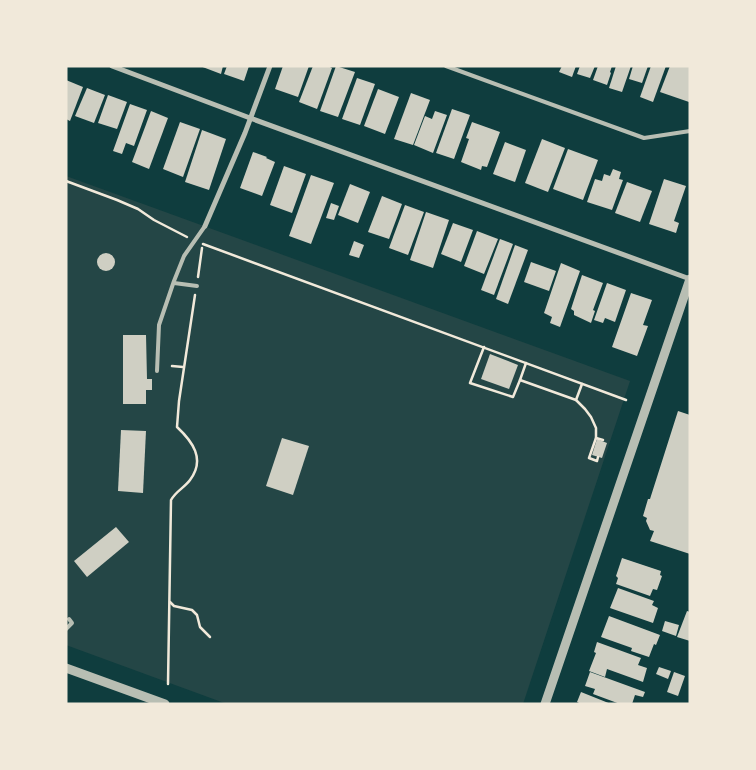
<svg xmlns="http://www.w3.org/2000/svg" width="756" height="770" viewBox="0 0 756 770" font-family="Arial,sans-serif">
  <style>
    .green { fill: #244646 }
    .building { fill: #cfcfc3 }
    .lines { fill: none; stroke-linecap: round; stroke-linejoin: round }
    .path { stroke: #f1e9da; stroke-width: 2.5 }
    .service { stroke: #b8beb3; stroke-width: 4 }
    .minor { stroke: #b8beb3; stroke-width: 5 }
    .tertiary { stroke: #b8beb3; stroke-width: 9 }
  </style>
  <rect width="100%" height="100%" fill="#0f3d3e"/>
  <polygon class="green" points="66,176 630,381 523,704 227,704 66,645"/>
  <g class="building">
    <polygon points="200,66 223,66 221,74"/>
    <polygon points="227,66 249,66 244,81 224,74"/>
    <polygon points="283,66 309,66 298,97 275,89"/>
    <polygon points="313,66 328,66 332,68 317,109 299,102"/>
    <polygon points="336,66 355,72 338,117 320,111"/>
    <polygon points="562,66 576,66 572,77 559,72"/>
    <polygon points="580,66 595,66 590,78 577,74"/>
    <polygon points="598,66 612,66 610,72 611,73 607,85 593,80"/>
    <polygon points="616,66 631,66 622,92 609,88"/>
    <polygon points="633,66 648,66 642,83 629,79"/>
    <polygon points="651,66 666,66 653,102 640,97"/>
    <polygon points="670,66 690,66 690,99 689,102 660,92"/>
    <polygon points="357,78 375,84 360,125 342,119"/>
    <polygon points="66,80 83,87 70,121 66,119"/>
    <polygon points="87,88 105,95 94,123 75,116"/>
    <polygon points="378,89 399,97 385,134 364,126"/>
    <polygon points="411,93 430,100 413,145 394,139"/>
    <polygon points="108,95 127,102 117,129 98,123"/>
    <polygon points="130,104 147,110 134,146 126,143 122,154 113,151"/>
    <polygon points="452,109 470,115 454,159 436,153"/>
    <polygon points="151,111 168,118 149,169 132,162"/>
    <polygon points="435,111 447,115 433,153 414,145 425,116 432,119"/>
    <polygon points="180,122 200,129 183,177 163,169"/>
    <polygon points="472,122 500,132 487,167 482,166 481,170 461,162 469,139 466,138"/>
    <polygon points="202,130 226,139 209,190 185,182"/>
    <polygon points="542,139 565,148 548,192 525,183"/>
    <polygon points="505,142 526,150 515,182 493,174"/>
    <polygon points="568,149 598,160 583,200 553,189"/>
    <polygon points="253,152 267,157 266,158 275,162 262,196 240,188"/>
    <polygon points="284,166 306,174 292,213 270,205"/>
    <polygon points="613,169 621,172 619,179 623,180 612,210 587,202 595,179 602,181 604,174 610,176"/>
    <polygon points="311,175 334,183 311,244 289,236"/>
    <polygon points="664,179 686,186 674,221 679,223 676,233 649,224"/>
    <polygon points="627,182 652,191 640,222 615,213"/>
    <polygon points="350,184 370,192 358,223 338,215"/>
    <polygon points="382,196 402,204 389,239 368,232"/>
    <polygon points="331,203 339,206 334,220 326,218"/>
    <polygon points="405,205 424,212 408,255 389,248"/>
    <polygon points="426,212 449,220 433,268 410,260"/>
    <polygon points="453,223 473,230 461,262 441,254"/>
    <polygon points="477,231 498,239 484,274 464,266"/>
    <polygon points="500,239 513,244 494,295 481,290"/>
    <polygon points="354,241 364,245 359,258 349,255"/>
    <polygon points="515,245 528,250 508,304 496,299"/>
    <circle cx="106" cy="262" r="9"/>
    <polygon points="531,262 556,271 549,291 524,282"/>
    <polygon points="561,263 580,271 560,327 550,323 552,317 544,313"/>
    <polygon points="582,275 603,283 593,310 595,311 591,323 574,315 574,311 571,309"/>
    <polygon points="607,283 626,290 615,322 605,318 603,323 594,320"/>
    <polygon points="631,293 652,300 643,325 648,326 637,356 612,347"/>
    <polygon points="123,335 146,335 147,379 152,379 152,390 146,390 146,404 123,404"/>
    <polygon points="490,354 518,365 509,389 481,379"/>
    <polygon points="678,411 690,415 690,554 650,541 654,531 650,530 646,521 647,518 643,516 648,499 650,499"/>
    <polygon points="121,430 146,431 143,493 118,491"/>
    <polygon points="282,438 309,446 293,495 266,486"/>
    <polygon points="597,439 607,443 602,458 592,455"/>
    <polygon points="116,527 129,542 87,577 74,561"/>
    <polygon points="622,558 661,571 660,575 662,576 657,590 653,589 650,596 616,584 618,578 616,576"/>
    <polygon points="618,588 654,601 652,605 658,608 653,623 610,608"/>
    <polygon points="687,611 690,612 690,641 677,637"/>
    <polygon points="609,616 660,635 656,645 654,644 649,657 631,651 632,648 601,637"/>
    <polygon points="665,621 679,625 676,636 662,631"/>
    <polygon points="597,642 641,658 638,665 647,668 643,682 607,669 605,677 589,671 596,653 594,652"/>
    <polygon points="659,667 671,671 668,679 656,674"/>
    <polygon points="590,672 645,692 643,697 635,695 632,704 620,704 593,694 595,689 585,686"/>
    <polygon points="674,672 685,676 678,696 667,692"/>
    <polygon points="581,692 611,704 581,704 577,702"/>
  </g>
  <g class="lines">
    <g class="path">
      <polyline points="66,181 117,200 138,209 154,220 187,237"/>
      <polyline points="203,244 626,400"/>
      <polyline points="198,277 202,248"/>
      <polyline points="484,347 470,383 513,397 520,380 576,400 585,409 591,417 596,428 596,438 589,458 597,461 598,457"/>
      <polyline points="172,366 183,367"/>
      <polyline points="520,380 526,363"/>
      <polyline points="576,400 582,384"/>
      <polyline points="596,438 603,440"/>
      <polyline points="170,602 174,606 192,610 197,615 200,627 210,637"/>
      <path d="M168 684 171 500C176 491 184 488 190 480 206 459 192 441 177 427L179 401 195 295"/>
    </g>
    <g class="service">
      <polyline points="446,66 644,138 690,131"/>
      <polyline points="174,283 197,286"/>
      <polyline points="157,371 159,325 174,281 184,256 205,226"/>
      <polyline points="66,629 72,623 69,619"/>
    </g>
    <g class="minor">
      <polyline points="112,66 250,118 690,279"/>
      <polyline points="205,226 245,133 270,66"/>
    </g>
    <g class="tertiary">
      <polyline points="66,668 165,704"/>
      <polyline points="545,704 690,279"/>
    </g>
  </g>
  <rect width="756" height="770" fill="none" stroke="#f1e9da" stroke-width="135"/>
</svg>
